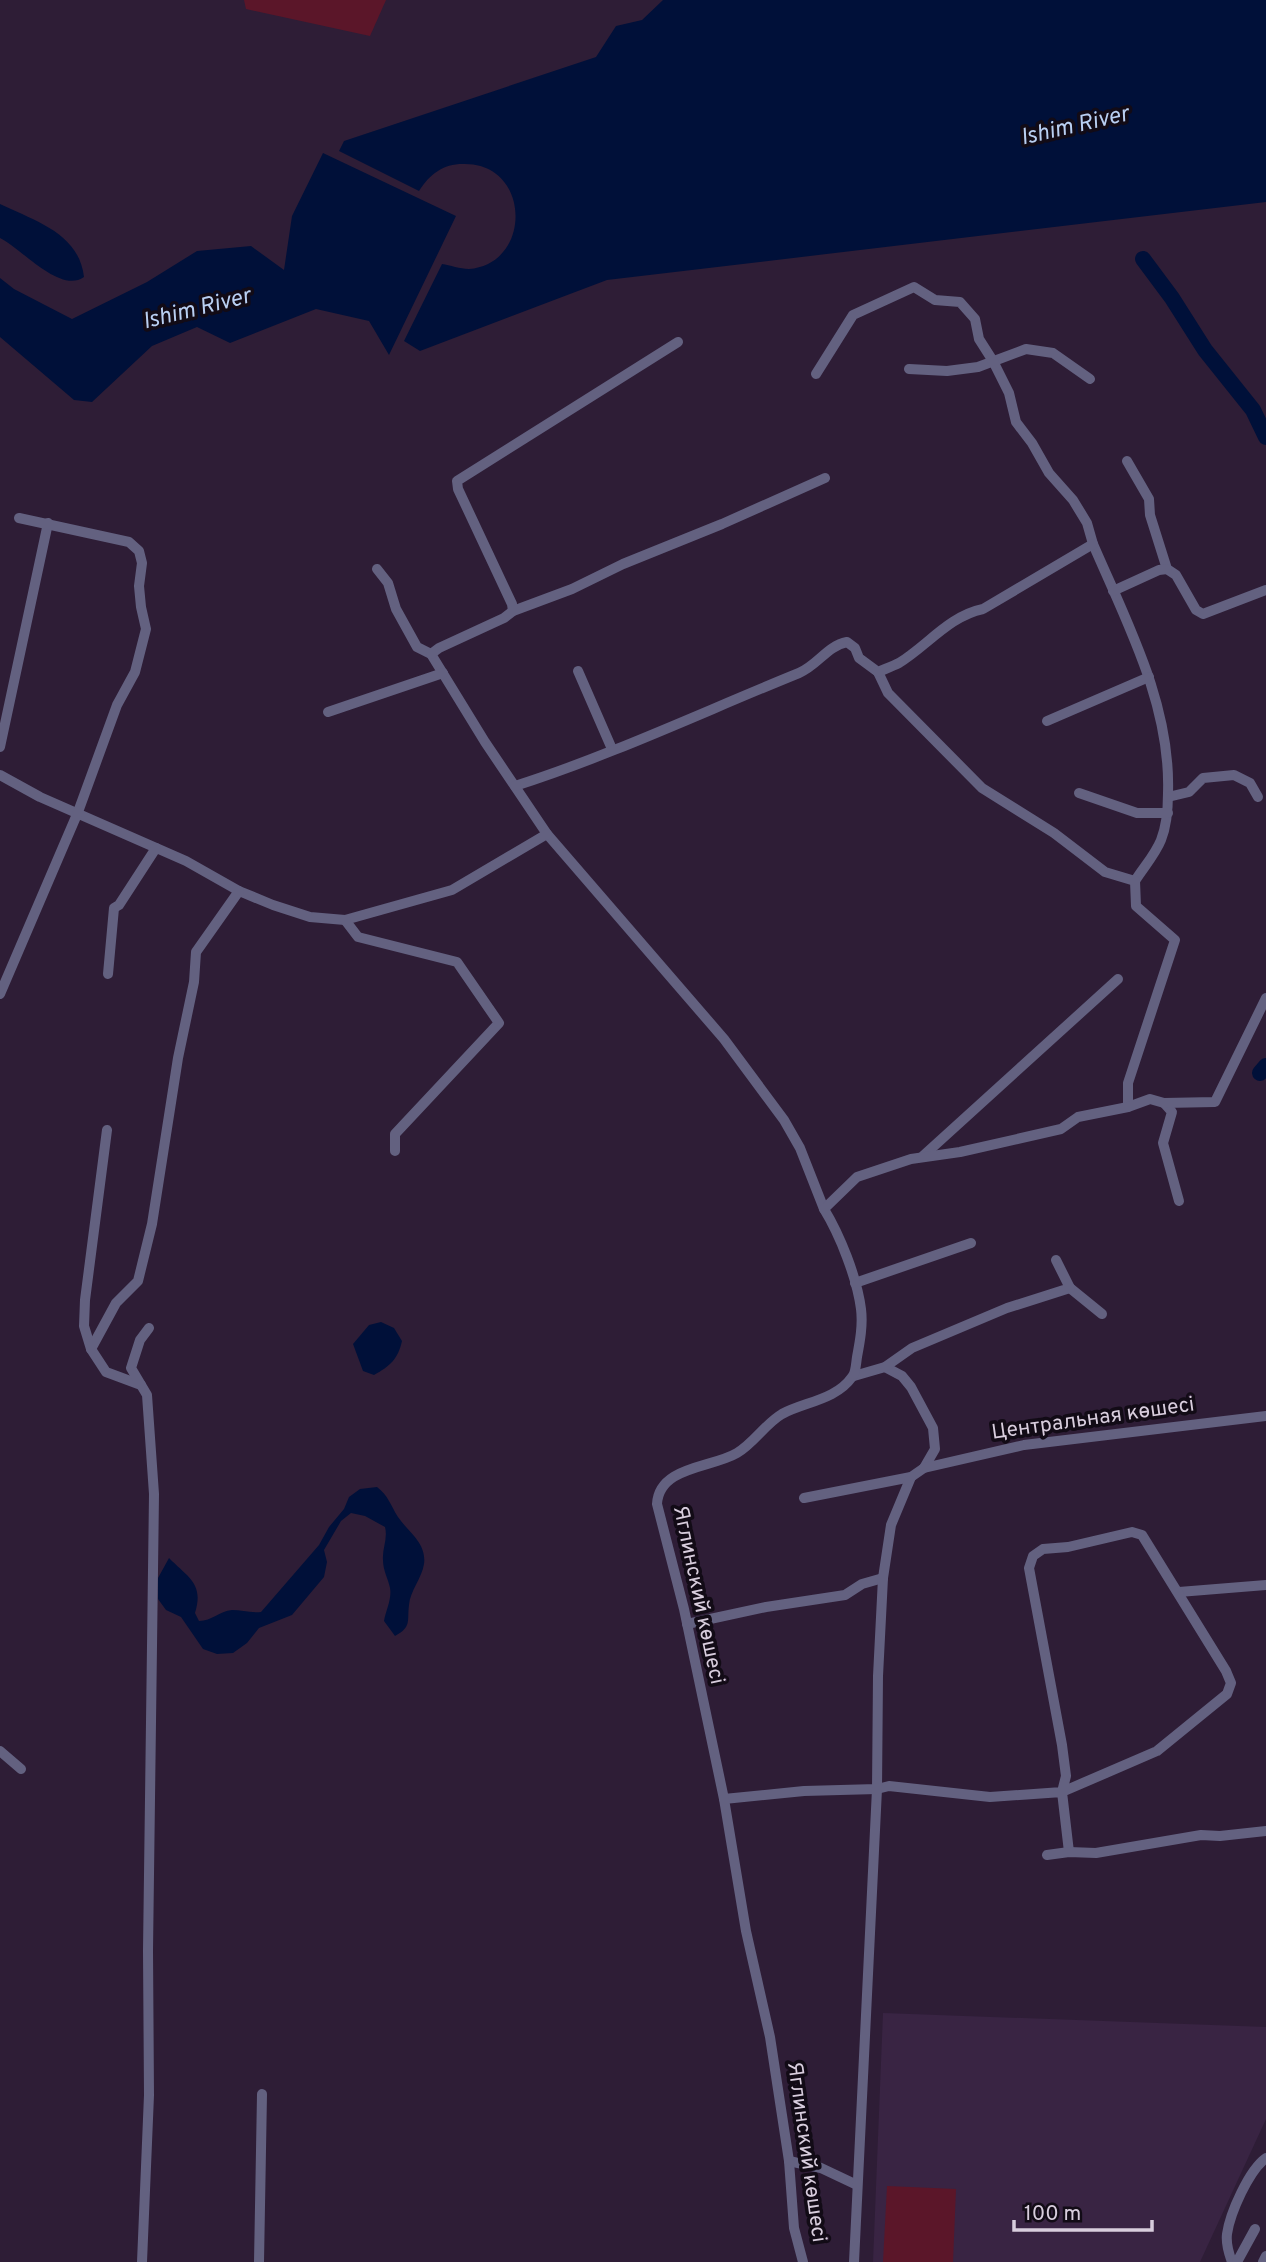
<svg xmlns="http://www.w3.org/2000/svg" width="1266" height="2262" viewBox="0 0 1266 2262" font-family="Overpass,sans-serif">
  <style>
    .built { fill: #392443 }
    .green { fill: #5b1629 }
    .water { fill: #001039 }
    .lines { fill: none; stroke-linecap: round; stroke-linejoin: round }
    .river { stroke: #001039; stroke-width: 16 }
    .minor { stroke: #636180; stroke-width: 10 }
    .labels { text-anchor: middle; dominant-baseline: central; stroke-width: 7; stroke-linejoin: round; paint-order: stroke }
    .street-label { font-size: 21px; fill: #d8cddd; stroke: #120b16 }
    .water-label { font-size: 23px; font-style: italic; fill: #b9cff2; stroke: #120b16 }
  </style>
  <rect width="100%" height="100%" fill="#2e1d36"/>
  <polygon class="built" points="883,2013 1266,2027 1266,2119 1200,2262 873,2262"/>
  <g class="green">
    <polygon points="244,0 386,0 370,36 246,9"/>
    <polygon points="887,2186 956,2189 953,2262 883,2262"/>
  </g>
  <g class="water">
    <path d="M663 0H1266V202L607 280 420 351 404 341 442 264C450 265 460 269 469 269 533 264 531 162 463 164 443 164 430 174 419 191L339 151 344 141 596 57 616 26 642 20Z"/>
    <polygon points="323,153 456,216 389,355 369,321 316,309 230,343 197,327 152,346 92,402 74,400 0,337 0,278 14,289 72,319 147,282 197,251 251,246 284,270 292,216"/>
    <path d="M0 204C35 221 79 233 84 277 60 294 22 249 0 238Z"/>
    <path d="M381 1322 394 1328 402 1341C398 1359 390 1366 374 1375L363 1371 353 1344 369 1325Z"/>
    <path d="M377 1487C388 1495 391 1506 398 1517 408 1532 427 1543 424 1564 422 1578 410 1591 409 1605 407 1621 412 1627 395 1636L384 1621C386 1610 392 1599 390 1588 388 1578 383 1571 383 1560 382 1549 388 1539 385 1527L365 1516 351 1513 341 1521 324 1550 327 1562 324 1577 292 1615 259 1628 247 1643 233 1653 217 1654 203 1649 181 1617 166 1610 158 1599V1578L169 1558C189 1578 204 1584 195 1613L199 1621C212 1621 219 1611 232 1610 241 1610 251 1613 261 1612L319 1545 329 1527 344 1509 349 1497 360 1489Z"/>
  </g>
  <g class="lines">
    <g class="river">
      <polyline points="1143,259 1172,298 1205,350 1253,410 1266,437"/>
      <polyline points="1260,1073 1266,1066"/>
    </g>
    <g class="minor">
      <polyline points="909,369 947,371 978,367 1026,349 1053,353 1090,379"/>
      <path d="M816 374 853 315 914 287 935 300 960 302 975 319 979 339 993 361 1009 393 1016 422 1032 443 1049 473 1073 500 1087 523 1093 544C1127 623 1171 705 1168 793 1168 809 1167 825 1161 840 1155 855 1143 868 1135 881"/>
      <polyline points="1127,461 1149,499 1150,515 1167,569 1176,575 1196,610 1203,614 1266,590"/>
      <polyline points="377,569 388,583 396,609 417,647 431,654 485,742 547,834 724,1039 784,1120 800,1148 824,1209"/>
      <polyline points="1113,591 1159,570 1167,569"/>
      <polyline points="513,611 512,604 458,489 457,481 678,342"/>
      <polyline points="431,654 439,648 504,618 513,611 572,589 623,564 722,524 825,478"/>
      <polyline points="578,671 612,749"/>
      <polyline points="878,672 888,693 982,788 1054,833 1105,872 1135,881 1136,906 1175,940 1128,1083 1128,1107"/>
      <polyline points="328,712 443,673"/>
      <polyline points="1047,721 1149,677"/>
      <polyline points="0,747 48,523"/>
      <polyline points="0,775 40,797 186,861 239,891 273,905 310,917 345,920 452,890 547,834"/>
      <path d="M515 786C612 755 705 711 799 673 818 665 827 646 847 642L855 648 859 658 878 672C885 669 893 666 899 663 927 646 949 616 983 609L1093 544"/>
      <polyline points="1079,793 1137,813 1168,813"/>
      <polyline points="1168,797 1189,792 1203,778 1234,775 1250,783 1258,797"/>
      <polyline points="345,920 358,937 457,962 499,1023 395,1134 395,1151"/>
      <polyline points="108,974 114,908 119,905 156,848"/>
      <polyline points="0,994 78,812 117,705 135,672 146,629 141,607 139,586 142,563 139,551 129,542 19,518"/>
      <polyline points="1164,1103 1172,1112 1163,1143 1179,1201"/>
      <polyline points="107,1130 85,1300 84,1326 91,1349 106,1372 141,1385"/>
      <polyline points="923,1156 1118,979"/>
      <polyline points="855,1283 971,1243"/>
      <polyline points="1070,1288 1102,1314"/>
      <polyline points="91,1349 116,1303 138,1281 152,1224 178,1058 194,982 196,952 239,891"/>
      <polyline points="885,1367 902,1376 911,1387 933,1428 935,1449 924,1468"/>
      <polyline points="854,1376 885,1367 912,1348 1007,1308 1070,1288 1056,1260"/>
      <polyline points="804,1498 911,1477 924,1468 1024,1445 1266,1416"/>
      <polyline points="1179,1592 1266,1585"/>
      <polyline points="687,1624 766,1607 845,1595 862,1584 883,1578"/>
      <polyline points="0,1751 21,1769"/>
      <polyline points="724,1799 804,1791 877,1789 889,1786 990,1797 1062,1792 1157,1751 1227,1694 1231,1683 1226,1671 1142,1535 1132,1532 1068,1547 1043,1549 1033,1556 1029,1568 1062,1745 1066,1776 1062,1792 1069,1852"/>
      <polyline points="1047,1855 1069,1852 1096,1853 1201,1835 1220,1836 1266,1831"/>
      <polyline points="789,2161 821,2168 857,2185"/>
      <polyline points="142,2262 149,2095 148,1951 154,1494 147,1395 131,1368 140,1340 149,1328"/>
      <polyline points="259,2262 262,2094"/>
      <path d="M803 2262 794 2228 789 2161 770 2037 746 1931 724 1799 684 1609 657 1504C659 1466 712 1468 737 1453 754 1443 765 1424 782 1414 804 1402 836 1400 852 1377 856 1373 856 1363 857 1357 860 1341 863 1325 861 1309 857 1278 840 1235 824 1209L857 1177 911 1159 960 1152 1061 1129 1078 1117 1128 1107 1150 1099 1164 1103 1215 1102 1266 998"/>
      <polyline points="854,2262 877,1789 878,1676 883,1578 891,1525 911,1477"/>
      <path d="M1232 2262C1229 2254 1226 2242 1227 2234 1230 2213 1249 2170 1266 2158"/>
      <polyline points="1237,2262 1255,2229"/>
      <polyline points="1263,2262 1266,2256"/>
    </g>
  </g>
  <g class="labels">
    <g class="street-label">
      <text transform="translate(1093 1419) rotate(-8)">Центральная көшесі</text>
      <text transform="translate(698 1595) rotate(78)">Яглинский көшесі</text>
      <text transform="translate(806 2152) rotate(82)">Яглинский көшесі</text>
    </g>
    <g class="water-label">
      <text transform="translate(1075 127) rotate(-13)">Ishim River</text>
      <text transform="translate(197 310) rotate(-14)">Ishim River</text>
    </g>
  </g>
  <path d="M1014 2220v10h138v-10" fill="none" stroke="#d8cddd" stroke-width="3.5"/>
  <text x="1024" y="2220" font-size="21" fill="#d8cddd" stroke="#120b16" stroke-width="5" paint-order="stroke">100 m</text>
</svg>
